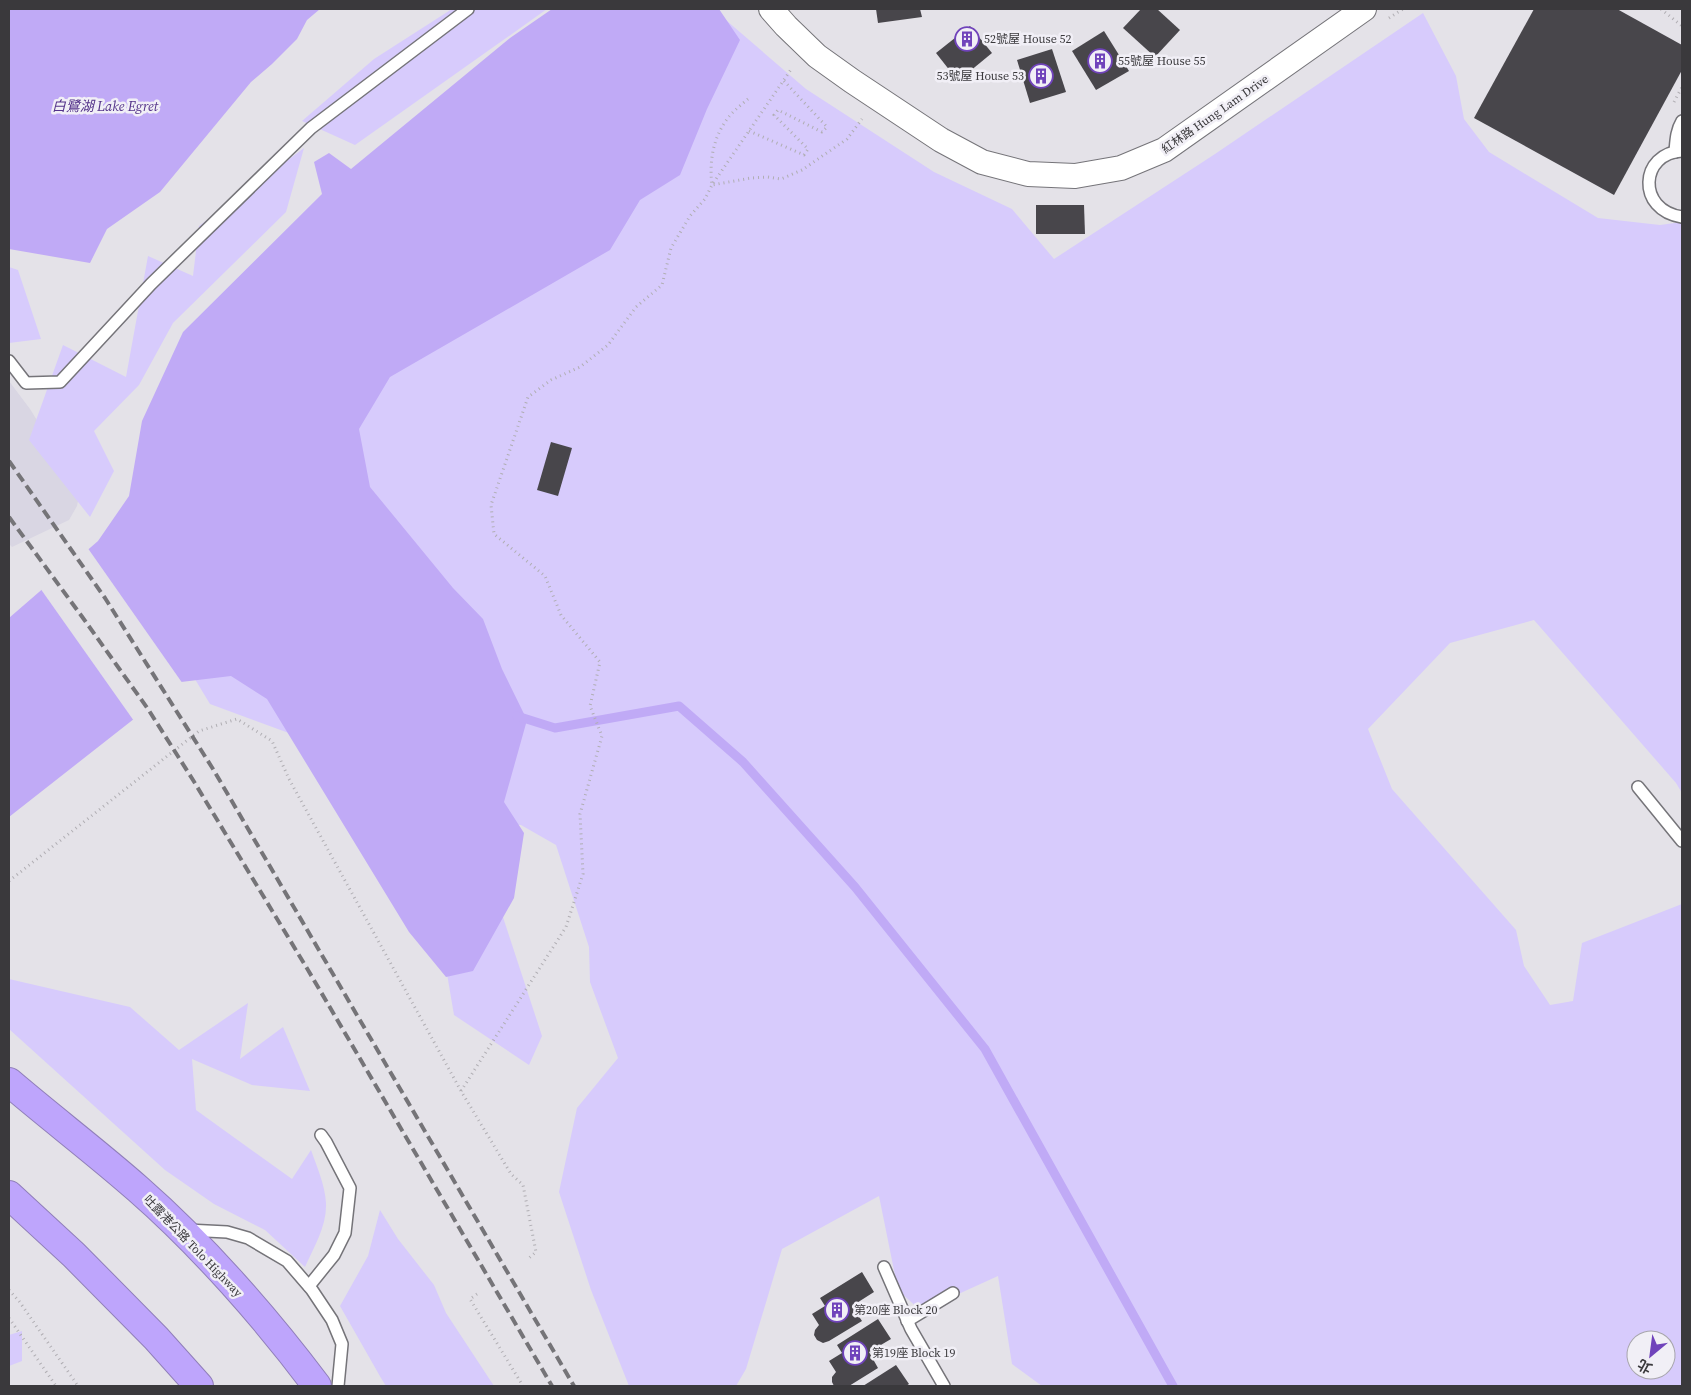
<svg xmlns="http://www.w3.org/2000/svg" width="1691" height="1395" viewBox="0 0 1691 1395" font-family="'Source Serif 4','Noto Sans TC',serif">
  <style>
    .built { fill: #d9d6e3 }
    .green { fill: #d7cbfc; fill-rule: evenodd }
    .water { fill: #c0aaf6 }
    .pier { fill: #e4e2e8 }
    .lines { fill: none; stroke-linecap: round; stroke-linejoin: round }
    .stream { stroke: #c0aaf6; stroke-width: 9 }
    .building { fill: #48464b }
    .service-casing { stroke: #757479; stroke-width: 14 }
    .minor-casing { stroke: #757479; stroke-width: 26 }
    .motorway-casing { stroke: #907fb9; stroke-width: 30 }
    .path { stroke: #b0aeb3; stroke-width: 3; stroke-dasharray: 1 4; stroke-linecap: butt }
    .service { stroke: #fff; stroke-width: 11 }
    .minor { stroke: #fff; stroke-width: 24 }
    .motorway { stroke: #bea5fc; stroke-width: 28 }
    .rail { stroke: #757478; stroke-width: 4; stroke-dasharray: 10 5; stroke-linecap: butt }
    .labels { text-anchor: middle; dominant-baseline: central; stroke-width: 5; stroke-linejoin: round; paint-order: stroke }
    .poi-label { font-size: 12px; fill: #3a393c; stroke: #f1eff6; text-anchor: start }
    .street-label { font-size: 12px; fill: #3a393c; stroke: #f1eff6 }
    .water-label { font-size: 14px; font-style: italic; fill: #533289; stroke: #f1eff6 }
  </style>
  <rect width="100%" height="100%" fill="#e4e2e8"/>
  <polygon class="built" points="9,381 30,409 79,488 79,496 77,506 69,520 12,547 9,544"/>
  <g class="green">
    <polygon points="452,9 547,9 355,145 302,121 374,59"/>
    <path d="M713 9 806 89 934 172 1012 209 1054 259 1215 154 1423 13 1456 76 1464 119 1489 152 1598 218 1660 225 1682 222V793L1676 783 1534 620 1450 643 1368 729 1392 789 1516 930 1524 966 1550 1005 1573 1001 1582 943 1682 904V1386H1042L1012 1364 998 1276 921 1311 898 1290 879 1196 782 1249 746 1369 736 1386H629L591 1290 559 1192 577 1108 618 1058 590 982 589 947 556 845 521 825 466 822 297 736 210 704 187 666 220 563ZM1636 1340H1666V1370H1636Z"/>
    <polygon points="304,148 286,212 173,323 139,385 94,431 114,471 90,517 29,440 63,345 126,377 148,256 193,276 199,226"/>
    <polygon points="9,267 18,270 41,339 9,343"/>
    <polygon points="499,905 542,1036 529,1065 454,1015 437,915"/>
    <path d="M9 979 130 1007 179 1050 248 1003 240 1059 283 1027 310 1091 252 1085 192 1059 196 1110 292 1179 311 1150C317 1167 325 1185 326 1203 327 1226 314 1247 305 1267L265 1230 214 1204 165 1170 9 1029Z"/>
    <polygon points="380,1210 398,1239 434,1285 446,1313 494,1386 386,1386 381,1378 340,1306 368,1256"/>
    <polygon points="22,1331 22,1361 9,1366 9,1335"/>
  </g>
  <g class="water">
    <polygon points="9,9 320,9 307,20 297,39 272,64 251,82 160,192 107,229 90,263 9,249"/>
    <polygon points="552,9 719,9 740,40 707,109 680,175 640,200 610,250 390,377 359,429 370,487 453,588 483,619 502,669 527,720 504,802 524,833 514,898 473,971 446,977 409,932 267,699 231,676 181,682 9,817 9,618 98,541 129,496 142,421 183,332 322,194 314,162 329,153 351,169 510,38"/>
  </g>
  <polygon class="pier" points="87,547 183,684 134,721 40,588"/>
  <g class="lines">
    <polyline class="stream" points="517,716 555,728 679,706 743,762 855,887 985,1049 1173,1386"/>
  </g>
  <g class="building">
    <polygon points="876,9 920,9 922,17 878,23"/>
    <polygon points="1141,9 1157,9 1180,30 1155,57 1123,28"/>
    <polygon points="1534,9 1617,9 1682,45 1682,70 1614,195 1474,118"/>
    <polygon points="970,26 992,53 958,81 936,53"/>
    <polygon points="1104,31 1129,71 1096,90 1072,51"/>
    <polygon points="1052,49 1066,92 1030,103 1017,60"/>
    <polygon points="1036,205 1084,205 1085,234 1036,234"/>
    <polygon points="551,442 572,448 558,496 537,490"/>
    <polygon points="862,1272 874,1292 852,1306 862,1321 829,1341 823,1343 817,1340 814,1335 815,1330 819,1325 812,1314 825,1306 820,1298"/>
    <polygon points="878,1319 891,1339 869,1352 878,1368 849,1386 834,1386 832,1382 832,1377 836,1372 829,1361 842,1353 837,1345"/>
    <polygon points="896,1365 909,1384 906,1386 863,1386"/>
  </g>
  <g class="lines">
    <g class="service-casing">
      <g id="service">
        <path d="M1682 151C1640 153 1636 210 1682 217"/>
        <path d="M1675 152C1676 141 1676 131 1682 121"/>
        <polyline points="9,361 26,383 60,382 151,284 311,128 468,9"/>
        <polyline points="1638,787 1682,841"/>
        <polyline points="187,1230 227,1232 248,1238 287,1261 312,1290 332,1320 342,1344 338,1386"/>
        <polyline points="884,1267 911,1329 944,1386"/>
        <polyline points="309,1286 334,1255 345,1233 350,1188 326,1142 321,1135"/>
        <polyline points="907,1321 953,1293"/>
      </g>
    </g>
    <g class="minor-casing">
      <polyline id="minor" points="771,9 786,26 817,56 852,81 941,140 982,162 1028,174 1075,176 1121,168 1164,150 1364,9"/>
    </g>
    <g class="motorway-casing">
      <g id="motorway">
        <path d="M9 1082C51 1118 96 1152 138 1189 202 1245 266 1318 317 1386"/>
        <polyline points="9,1195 74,1255 156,1338 199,1386"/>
      </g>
    </g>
    <g class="path">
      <polyline points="1661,9 1682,26"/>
      <polyline points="1389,18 1403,9"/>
      <path d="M748 99C741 105 733 111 728 118 713 137 709 162 712 185L751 178 768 177 781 179 802 170 847 139 862 119"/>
      <polyline points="1674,102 1682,87"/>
      <polyline points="749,131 804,155 808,149 774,115 778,110 822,132 827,127 784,81"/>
      <polyline points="9,881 199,731 237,719 272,741 289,779 461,1091 511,1174 523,1185 536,1252 529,1258"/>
      <polyline points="461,1091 566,927 583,874 580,814 602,736 590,706 600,662 561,615 545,576 494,534 491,505 528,397 551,380 580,367 608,345 636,307 662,285 671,248 690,216 705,199 712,185 792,68"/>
      <polyline points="9,1290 19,1301 78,1386"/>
      <polyline points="477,1294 470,1299 523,1386"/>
      <polyline points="9,1318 56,1386"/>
    </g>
    <use href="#service" class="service"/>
    <use href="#minor" class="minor"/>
    <use href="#motorway" class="motorway"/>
    <g class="rail">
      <polyline points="9,461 105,598 213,769 574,1386"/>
      <polyline points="9,517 83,618 148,709 193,780 308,970 552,1386"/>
    </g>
  </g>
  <defs>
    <g id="building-ring" transform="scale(1.25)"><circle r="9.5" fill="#f1eff6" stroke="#7043bb" stroke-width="1.5"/><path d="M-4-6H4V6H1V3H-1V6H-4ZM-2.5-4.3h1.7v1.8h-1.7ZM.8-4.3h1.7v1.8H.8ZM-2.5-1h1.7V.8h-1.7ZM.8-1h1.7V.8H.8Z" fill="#7043bb"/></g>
  </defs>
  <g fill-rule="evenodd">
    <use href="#building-ring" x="967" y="39"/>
    <use href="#building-ring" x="1100" y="61"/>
    <use href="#building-ring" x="1041" y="76"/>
    <use href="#building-ring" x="837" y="1310"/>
    <use href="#building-ring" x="855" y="1353"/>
  </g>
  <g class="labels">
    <g class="poi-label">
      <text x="984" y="39">52號屋 House 52</text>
      <text x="1118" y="61">55號屋 House 55</text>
      <text x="1024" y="76" text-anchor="end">53號屋 House 53</text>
      <text x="854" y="1310">第20座 Block 20</text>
      <text x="872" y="1353">第19座 Block 19</text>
    </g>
    <g class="street-label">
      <text transform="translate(1215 114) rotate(-35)">紅林路 Hung Lam Drive</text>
      <text transform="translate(193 1246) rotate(46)">吐露港公路 Tolo Highway</text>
    </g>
    <g class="water-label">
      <text x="105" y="106">白鷺湖 Lake Egret</text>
    </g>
  </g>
  <rect width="1691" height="1395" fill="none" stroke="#3a393c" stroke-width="20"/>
  <g transform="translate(1651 1355) rotate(209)"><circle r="24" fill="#f1eff6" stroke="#a8a6ac"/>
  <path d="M0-4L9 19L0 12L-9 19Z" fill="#7043bb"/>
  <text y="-8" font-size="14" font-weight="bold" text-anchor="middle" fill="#3a393c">北</text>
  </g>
</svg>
